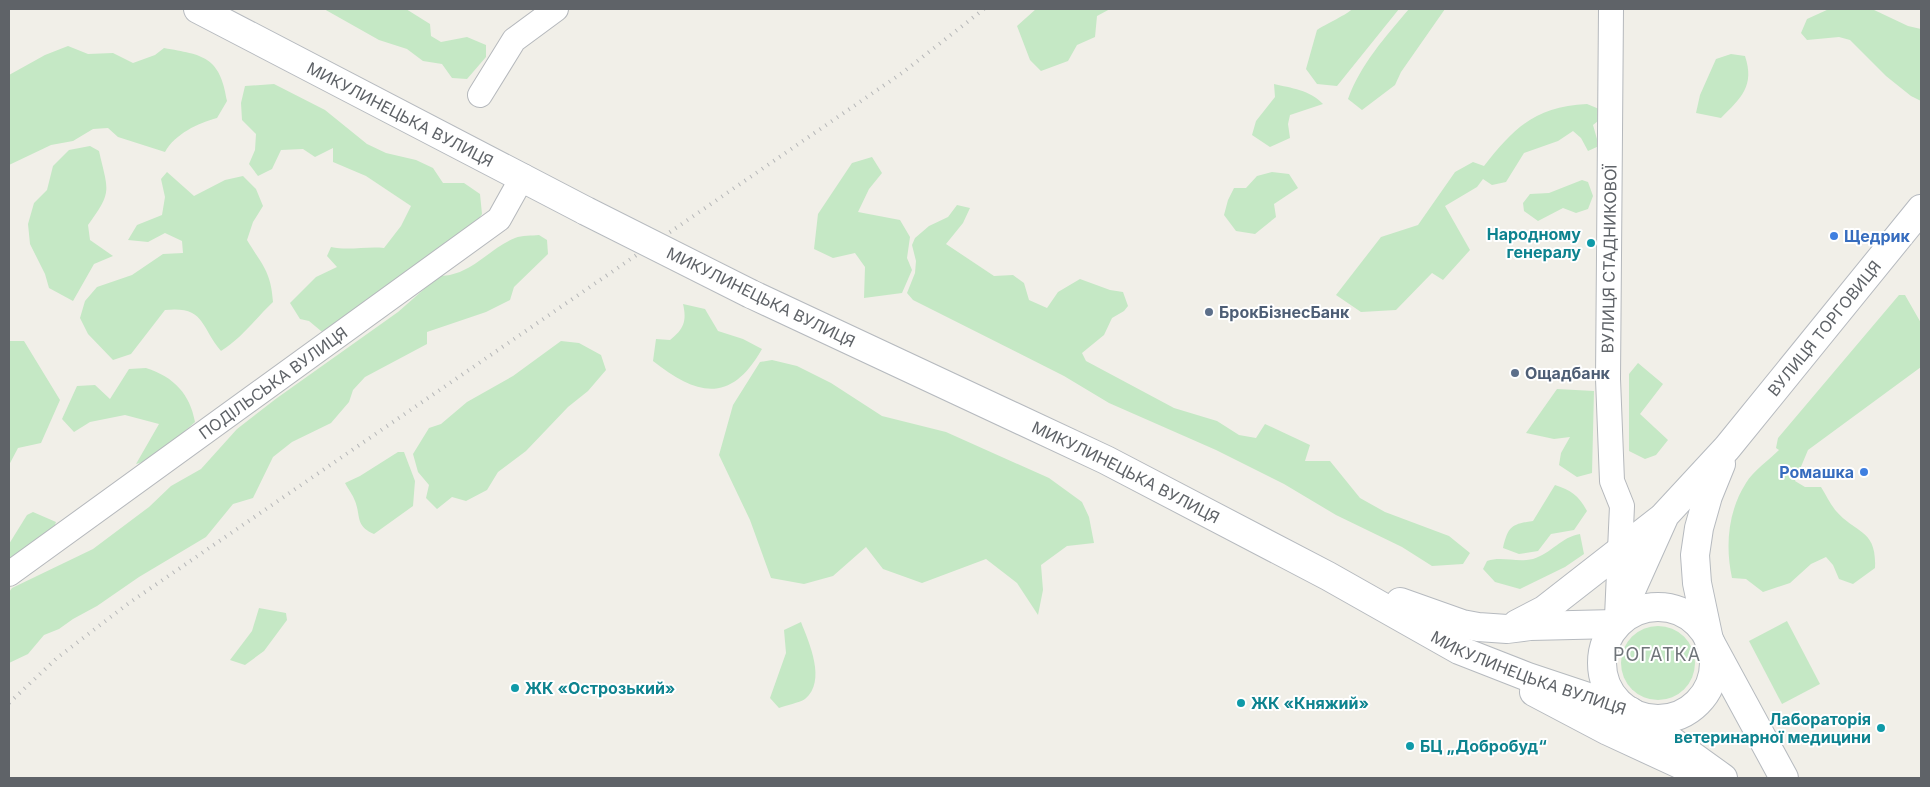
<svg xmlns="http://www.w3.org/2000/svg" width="1930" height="787" viewBox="0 0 1930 787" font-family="Inter,sans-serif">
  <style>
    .green { fill: #c5e8c5 }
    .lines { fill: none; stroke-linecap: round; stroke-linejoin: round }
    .minor-casing { stroke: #b5b8bc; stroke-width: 26 }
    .secondary-casing { stroke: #b6babf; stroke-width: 30 }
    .minor { stroke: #fff; stroke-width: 24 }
    .secondary { stroke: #fff; stroke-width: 28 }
    .rail { stroke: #b6b7b8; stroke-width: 4; stroke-dasharray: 1 6; stroke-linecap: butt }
    .secondary-bridge-casing { stroke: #b6babf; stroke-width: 30; stroke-linecap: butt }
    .secondary-bridge { stroke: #fff; stroke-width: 28 }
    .shop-dot { fill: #3f7fe0; stroke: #fff; stroke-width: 2 }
    .culture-dot { fill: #0f9aa8; stroke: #fff; stroke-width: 2 }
    .service-dot { fill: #5c6f8a; stroke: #fff; stroke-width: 2 }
    .labels { text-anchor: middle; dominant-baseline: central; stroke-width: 4; stroke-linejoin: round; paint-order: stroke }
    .street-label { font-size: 16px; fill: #5f6368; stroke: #fff }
    .culture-label { font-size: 16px; font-weight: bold; fill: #0d838f; stroke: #fff; text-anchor: start }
    .shop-label { font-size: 16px; font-weight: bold; fill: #366cbe; stroke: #fff; text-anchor: start }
    .service-label { font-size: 16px; font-weight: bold; fill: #4e5e75; stroke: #fff; text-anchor: start }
    .neighbourhood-label { font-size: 18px; letter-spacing: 1px; fill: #70757a; stroke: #fff }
  </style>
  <rect width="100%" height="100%" fill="#f1efe8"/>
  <g class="green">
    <polygon points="324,9 406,9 430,24 431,36 441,42 467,37 486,45 486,57 467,79 452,78 442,64 423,61 407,49 379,40"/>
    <polygon points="1036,9 1110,9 1097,16 1095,37 1077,45 1068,61 1041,71 1030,60 1017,26"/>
    <path d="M1352 9H1399L1337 86 1317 84 1306 69 1317 30C1324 25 1350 13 1352 9Z"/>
    <path d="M1409 9H1445L1401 72 1395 85 1362 110 1348 99C1360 65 1386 36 1409 9Z"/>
    <polygon points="1829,9 1872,9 1908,26 1921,29 1921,101 1911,96 1886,76 1850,40 1839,37 1807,40 1801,33 1807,19"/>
    <path d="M68 46 88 54 113 53 133 63 155 55 164 48C203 55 220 56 227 101L217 118C198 123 175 134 165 152L118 137 108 128 93 129 73 141 51 145 9 165V75L45 55Z"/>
    <path d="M1731 54 1745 56C1755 86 1741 98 1721 118L1696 113 1700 95 1716 59Z"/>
    <path d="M274 84 325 110 367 144 386 153 416 160 433 168 443 183H464L480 194 482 214 473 227 327 336 309 321 300 319 290 303 316 277 337 267 327 256 331 247C349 251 366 246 384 248L401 226 411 206 366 176 333 162V148L315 157 303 149 281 150 272 169 258 176 249 164 255 150 256 134 242 120 241 103 245 86Z"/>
    <path d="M1274 84C1291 88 1310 90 1323 104L1290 115 1288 124 1290 138 1270 147 1252 135 1256 121 1275 97Z"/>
    <path d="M1587 104 1604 111 1603 117 1593 125 1599 146 1588 151 1581 138 1573 131 1558 141 1524 153 1506 182 1492 185 1483 179 1477 187 1445 206 1470 250 1443 280 1432 273 1396 310 1361 312 1336 295 1381 237 1418 225 1455 172 1473 162 1484 166C1514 128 1536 106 1587 104Z"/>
    <path d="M90 146 99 151C108 191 113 191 88 225L90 240 113 256 94 264 73 301 49 288 45 274 30 244 28 224 34 203 47 190 53 166 69 150Z"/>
    <polygon points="872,157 882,173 869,189 858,212 900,220 910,237 907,258 912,270 902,293 864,298 865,267 855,253 833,258 814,249 818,214 852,163"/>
    <path d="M167 172 194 196 225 180 243 176 256 189 263 206 253 222 247 240C262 265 271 271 273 302 256 318 241 339 221 351 200 326 205 306 165 310L131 354 113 360 88 334 80 318 85 301 97 287 132 275 163 254 183 253 182 241 165 233 148 242 128 240 137 225 162 215 165 197 161 179Z"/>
    <polygon points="1272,172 1289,174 1298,188 1274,204 1276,217 1255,234 1236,231 1224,215 1228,200 1234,188 1246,188 1257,176"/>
    <polygon points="1582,180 1588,182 1593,196 1588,209 1576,213 1563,208 1538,221 1524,211 1523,203 1530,194 1549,193"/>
    <polygon points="957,205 970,208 963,223 946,244 994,276 1013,275 1024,283 1029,300 1047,308 1058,292 1080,279 1110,290 1123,292 1128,306 1124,311 1112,318 1104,335 1082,353 1086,361 1174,408 1217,421 1239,435 1256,438 1265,424 1310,445 1305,461 1330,461 1360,498 1385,512 1449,536 1470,553 1463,564 1432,566 1402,547 1336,515 1284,484 1216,450 1109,403 1064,376 913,300 907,293 915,273 916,261 912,245 915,238 929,226 948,217"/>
    <path d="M539 235 547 240 548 254 514 287 510 300 486 312 427 332V344L365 377 353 390 349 402 331 423 292 442 273 457 253 498 233 504 206 537 139 577 97 606 73 619 59 629 44 635 28 654 9 663V592L12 588 93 549 149 507 171 486 201 469 237 429 277 398 398 312 439 276C471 276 488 249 515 238 522 235 532 236 539 235Z"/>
    <path d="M1899 295H1905L1921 323V367L1808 450 1795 481 1805 487H1821C1826 495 1830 504 1836 511 1856 534 1877 529 1875 568L1853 584 1839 579 1833 565 1826 557 1811 564 1790 583 1763 592 1746 579 1732 578C1725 546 1728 511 1746 483 1753 471 1769 460 1779 450L1776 448 1778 438Z"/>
    <path d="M683 304 705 309 718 331 743 339 762 349C731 404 697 396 653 361L656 339 670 340C684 329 687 321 683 304Z"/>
    <polygon points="9,341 24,341 60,400 41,443 18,448 9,465"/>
    <polygon points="561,341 579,343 601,355 606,370 588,391 568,407 526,451 498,472 487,490 466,501 452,497 437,509 426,498 429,485 418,472 413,454 429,428 441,424 467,402 513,376"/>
    <polygon points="772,360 797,366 831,383 882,416 946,432 1049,478 1082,502 1089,517 1094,543 1067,546 1041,565 1043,590 1038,615 1017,583 986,559 922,583 883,569 866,547 833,576 804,584 771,578 750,520 719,455 733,405 760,362"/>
    <polygon points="1638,363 1663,384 1640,414 1668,440 1656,455 1645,459 1629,451 1629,374"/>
    <path d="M146 368C174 377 190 394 195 422L154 459 136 464 159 424 125 415 90 422 74 432 62 419 77 386 95 385 110 399 129 369Z"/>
    <polygon points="1557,389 1594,391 1592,473 1577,477 1559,465 1561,453 1570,437 1554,439 1526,433"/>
    <path d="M398 452H404L415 481 413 506 374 534C355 526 361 516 355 501 353 495 348 489 345 483L360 476Z"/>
    <path d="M1555 485C1571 490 1579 496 1587 511L1574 530 1551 534 1538 551 1519 554 1503 548C1508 527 1511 524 1533 521Z"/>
    <polygon points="33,512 56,522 50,538 9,563 9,544 27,515"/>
    <path d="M1580 534 1584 554 1565 567 1520 589 1495 582 1483 569 1487 561C1502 556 1517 563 1533 559 1552 553 1561 537 1580 534Z"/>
    <polygon points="259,608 286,613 287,620 264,651 245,665 230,660 252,631"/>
    <polygon points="1787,621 1820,684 1782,704 1749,641"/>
    <path d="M801 622C809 643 827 681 805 699 799 703 786 705 779 708L770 698 786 653 784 630Z"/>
    <circle cx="1658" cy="663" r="37"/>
  </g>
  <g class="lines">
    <g class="minor-casing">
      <g id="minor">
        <polyline points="1611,9 1608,379 1612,481 1622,506 1617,617"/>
        <polyline points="480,95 514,40 556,9"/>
        <path id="s1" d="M9 574 499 219 523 176"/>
      </g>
    </g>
    <g class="secondary-casing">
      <g id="secondary">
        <path id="s2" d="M198 9 586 211"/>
        <path id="s3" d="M751 294 1106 460 1328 576 1459 650 1528 677 1630 711 1723 778"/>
        <polyline points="1721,464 1708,496 1699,528 1695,555 1697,583 1709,640 1784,778"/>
        <polyline points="1400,602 1462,624 1478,627 1507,629 1530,626 1616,624"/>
        <circle cx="1658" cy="663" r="56"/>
        <polyline points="1517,624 1544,610 1662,518"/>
        <path id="s4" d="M1616 624 1665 515 1727 448 1921 209"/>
        <polyline points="1534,692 1608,731 1688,768"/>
      </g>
    </g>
    <use href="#minor" class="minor"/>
    <use href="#secondary" class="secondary"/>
    <polyline class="rail" points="9,703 57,658 129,603 902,73 984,9"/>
    <g class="secondary-bridge-casing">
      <polyline id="secondary-bridge" points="586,211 751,294"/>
    </g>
    <use href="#secondary-bridge" class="secondary-bridge"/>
  </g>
  <g class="shop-dot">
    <circle cx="1834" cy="236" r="5"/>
    <circle cx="1864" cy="472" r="5"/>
  </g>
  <g class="culture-dot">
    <circle cx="1591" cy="243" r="5"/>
    <circle cx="515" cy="688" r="5"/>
    <circle cx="1241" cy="703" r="5"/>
    <circle cx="1881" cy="728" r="5"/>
    <circle cx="1410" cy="746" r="5"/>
  </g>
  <g class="service-dot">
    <circle cx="1209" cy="312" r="5"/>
    <circle cx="1515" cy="373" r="5"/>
  </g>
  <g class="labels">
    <g class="street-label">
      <text stroke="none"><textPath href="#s2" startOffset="228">МИКУЛИНЕЦЬКА ВУЛИЦЯ</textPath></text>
      <text transform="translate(1609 259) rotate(-89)">ВУЛИЦЯ СТАДНИКОВОЇ</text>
      <text transform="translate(761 297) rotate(26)">МИКУЛИНЕЦЬКА ВУЛИЦЯ</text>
      <text stroke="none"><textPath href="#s4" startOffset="365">ВУЛИЦЯ ТОРГОВИЦЯ</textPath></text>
      <text stroke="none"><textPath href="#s1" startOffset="326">ПОДІЛЬСЬКА ВУЛИЦЯ</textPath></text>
      <text stroke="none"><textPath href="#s3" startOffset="415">МИКУЛИНЕЦЬКА ВУЛИЦЯ</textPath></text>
      <text stroke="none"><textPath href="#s3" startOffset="866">МИКУЛИНЕЦЬКА ВУЛИЦЯ</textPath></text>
    </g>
    <g class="culture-label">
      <text x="1581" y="234" text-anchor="end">Народному<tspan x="1581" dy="18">генералу</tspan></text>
      <text x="525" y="688">ЖК «Острозький»</text>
      <text x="1251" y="703">ЖК «Княжий»</text>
      <text x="1871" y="719" text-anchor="end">Лабораторія<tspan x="1871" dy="18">ветеринарної медицини</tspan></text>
      <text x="1420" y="746">БЦ „Добробуд“</text>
    </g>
    <g class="shop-label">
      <text x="1844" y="236">Щедрик</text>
      <text x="1854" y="472" text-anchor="end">Ромашка</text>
    </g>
    <g class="service-label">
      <text x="1219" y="312">БрокБізнесБанк</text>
      <text x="1525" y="373">Ощадбанк</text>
    </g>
    <g class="neighbourhood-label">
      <text x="1657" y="654">РОГАТКА</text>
    </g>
  </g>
  <rect width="1930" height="787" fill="none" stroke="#5f6368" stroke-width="20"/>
</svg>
